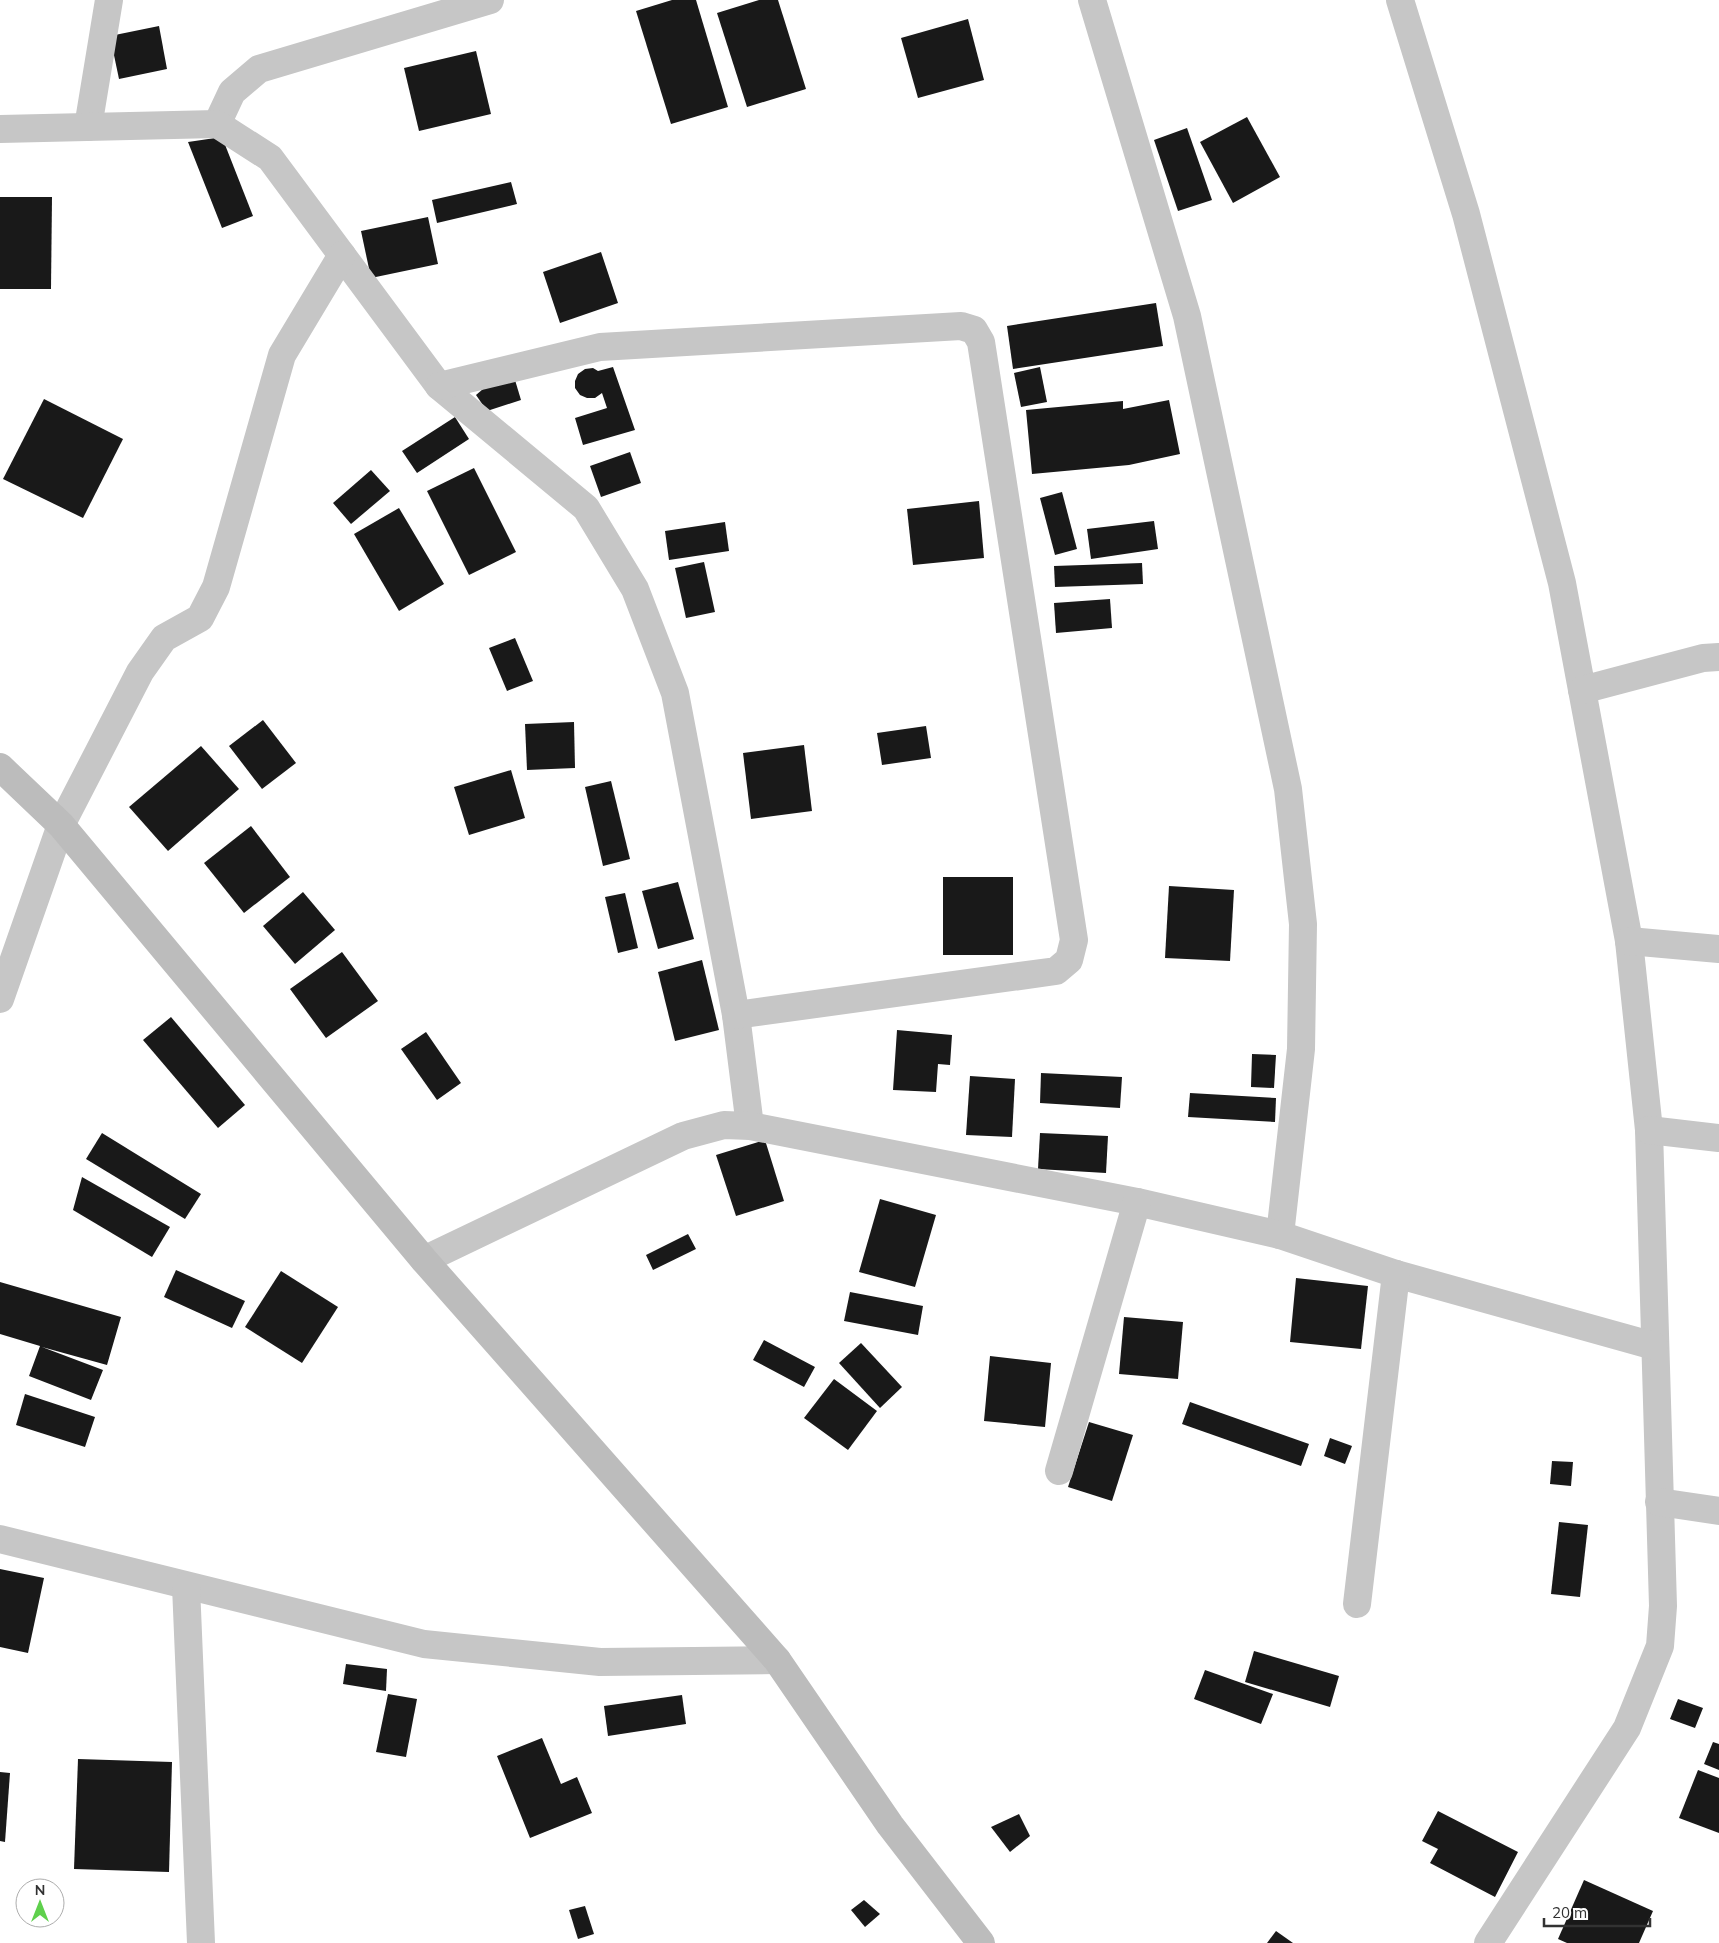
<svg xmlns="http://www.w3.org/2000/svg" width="1719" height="1943" viewBox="0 0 1719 1943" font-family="Mulish,sans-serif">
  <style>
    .building { fill: #191919 }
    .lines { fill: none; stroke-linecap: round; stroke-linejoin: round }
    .street { stroke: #c6c6c6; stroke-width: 28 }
    .secondary { stroke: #bcbcbc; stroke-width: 28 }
  </style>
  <rect width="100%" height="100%" fill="#fff"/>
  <g class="building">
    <polygon points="672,0 696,0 728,107 671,124 636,11"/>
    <polygon points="759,0 778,0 806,89 747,107 717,13"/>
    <polygon points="968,19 984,80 918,98 901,38"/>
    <polygon points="159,26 167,69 119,79 110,36"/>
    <polygon points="476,51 491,114 419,131 404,68"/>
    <polygon points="1247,117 1280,177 1233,203 1200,142"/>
    <polygon points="1187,128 1212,200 1178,211 1154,140"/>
    <polygon points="222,137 253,216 222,228 188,142"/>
    <polygon points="511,182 517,204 437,223 432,200"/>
    <polygon points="0,197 52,197 51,289 0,289"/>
    <polygon points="428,217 438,264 371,278 361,231"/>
    <polygon points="601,252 618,303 560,323 543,272"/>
    <polygon points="1156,303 1163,346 1013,369 1007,326"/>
    <polygon points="613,367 635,430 583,445 575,418 607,408 602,393 595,398 587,398 580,395 575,388 575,381 578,374 585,369 593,368 598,371"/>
    <polygon points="1040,367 1047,402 1021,407 1014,373"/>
    <polygon points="515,380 521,400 487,411 476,395 483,389"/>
    <polygon points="44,399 123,439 83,518 3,479"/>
    <polygon points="1169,400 1180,454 1129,465 1032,474 1026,410 1123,401 1123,409"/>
    <polygon points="455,417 469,439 417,473 402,451"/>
    <polygon points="630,452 641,483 601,497 590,466"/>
    <polygon points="474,468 516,552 469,575 427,491"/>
    <polygon points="371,470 390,491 351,524 333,503"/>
    <polygon points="1062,492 1077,549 1055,555 1040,498"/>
    <polygon points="979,501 984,558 913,565 907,509"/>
    <polygon points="399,508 444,584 399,611 354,534"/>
    <polygon points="1154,521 1158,549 1091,559 1087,529"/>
    <polygon points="725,522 729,551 669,560 665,531"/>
    <polygon points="704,562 715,612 686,618 675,568"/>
    <polygon points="1142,563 1143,584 1055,587 1054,566"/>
    <polygon points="1110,599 1112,628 1056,633 1054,603"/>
    <polygon points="515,638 533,681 507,691 489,648"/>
    <polygon points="263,720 296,763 262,789 229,746"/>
    <polygon points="574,722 575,768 527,770 525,724"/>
    <polygon points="926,726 931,758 882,765 877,733"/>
    <polygon points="804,745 812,811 751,819 743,753"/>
    <polygon points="201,746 239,789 168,851 129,807"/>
    <polygon points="511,770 525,818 469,835 454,787"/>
    <polygon points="611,781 630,859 603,866 585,787"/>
    <polygon points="251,826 290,877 244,913 204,863"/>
    <rect x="943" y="877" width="70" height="78"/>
    <polygon points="678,882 694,939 658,949 642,891"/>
    <polygon points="1169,886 1234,890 1230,961 1165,958"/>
    <polygon points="303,892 335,930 295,964 263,926"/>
    <polygon points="625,893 638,948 618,953 605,897"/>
    <polygon points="342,952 378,1001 326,1038 290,989"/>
    <polygon points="702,960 719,1030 675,1041 658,972"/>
    <polygon points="171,1017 245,1105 218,1128 143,1040"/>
    <polygon points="897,1030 952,1035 950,1065 938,1064 936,1092 893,1090"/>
    <polygon points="426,1032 461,1083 437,1100 401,1049"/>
    <polygon points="1252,1054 1276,1055 1274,1088 1251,1087"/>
    <polygon points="1041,1073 1122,1077 1120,1108 1040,1103"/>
    <polygon points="970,1076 1015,1079 1012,1137 966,1135"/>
    <polygon points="1190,1093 1276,1098 1275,1122 1188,1117"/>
    <polygon points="102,1133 201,1194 185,1219 86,1159"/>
    <polygon points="1040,1133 1108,1136 1106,1173 1038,1169"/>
    <polygon points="765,1140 784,1201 736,1216 716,1155"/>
    <polygon points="82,1177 170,1227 152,1257 73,1210"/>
    <polygon points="880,1199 936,1215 915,1287 859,1272"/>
    <polygon points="688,1234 696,1249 653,1270 646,1255"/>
    <polygon points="176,1270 245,1301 232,1328 164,1297"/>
    <polygon points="281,1271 338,1307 302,1363 245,1327"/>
    <polygon points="1296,1278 1368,1286 1361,1349 1290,1342"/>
    <polygon points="0,1282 121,1317 107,1365 42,1347 103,1370 91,1400 29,1376 40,1346 0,1334"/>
    <polygon points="850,1292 923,1306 918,1335 844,1321"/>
    <polygon points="1124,1317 1183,1322 1178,1379 1119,1374"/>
    <polygon points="764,1340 815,1367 804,1387 753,1360"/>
    <polygon points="861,1343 902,1387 880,1408 839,1363"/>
    <polygon points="990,1356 1051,1363 1045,1427 984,1421"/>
    <polygon points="834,1379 877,1411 848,1450 804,1418"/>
    <polygon points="25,1394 95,1417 85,1447 16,1425"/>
    <polygon points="1190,1402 1309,1444 1301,1466 1182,1424"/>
    <polygon points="1089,1422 1133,1435 1112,1501 1068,1487"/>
    <polygon points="1330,1438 1352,1446 1345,1464 1324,1456"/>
    <polygon points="1552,1461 1573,1462 1571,1486 1550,1484"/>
    <polygon points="1559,1522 1588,1525 1580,1597 1551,1594"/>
    <polygon points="0,1569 44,1578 28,1653 0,1647"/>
    <polygon points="1254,1651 1339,1676 1330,1707 1245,1682"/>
    <polygon points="346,1664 387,1669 386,1691 343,1684"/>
    <polygon points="1205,1670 1273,1694 1261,1724 1194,1699"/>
    <polygon points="388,1694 417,1699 406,1757 376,1752"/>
    <polygon points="682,1695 686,1724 608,1736 604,1706"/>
    <polygon points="1678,1699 1703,1708 1695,1728 1670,1719"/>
    <polygon points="542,1738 561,1784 577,1777 592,1813 530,1838 497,1756"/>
    <polygon points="1713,1742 1719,1744 1719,1770 1704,1764"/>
    <polygon points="78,1759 172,1762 169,1872 74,1869"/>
    <polygon points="1698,1770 1719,1778 1719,1833 1679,1818"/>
    <polygon points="0,1772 10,1773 5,1842 0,1841"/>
    <polygon points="1438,1811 1518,1852 1495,1897 1430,1863 1438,1849 1422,1841"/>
    <polygon points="1019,1814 1030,1836 1010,1852 991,1827"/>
    <polygon points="1584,1880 1653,1911 1639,1943 1567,1943 1558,1939"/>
    <polygon points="864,1900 880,1914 865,1927 851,1910"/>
    <polygon points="585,1906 594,1934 578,1939 569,1910"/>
    <polygon points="1276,1931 1293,1943 1267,1943"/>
  </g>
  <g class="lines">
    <g class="street">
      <polyline points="1092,0 1187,316 1288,789 1303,924 1301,1049 1280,1235"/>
      <polyline points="1400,0 1466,214 1562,583 1629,941 1649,1130 1663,1606 1660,1646 1627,1728 1488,1943"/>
      <polyline points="217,124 232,92 259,69 490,0"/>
      <polyline points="88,127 109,0"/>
      <polyline points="0,129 217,124 270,158 439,386 586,508 635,589 675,693 736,1015 750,1126"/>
      <polyline points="439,386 600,347 961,326 974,330 981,342 1074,940 1069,960 1056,971 736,1015"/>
      <polyline points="1582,690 1703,658 1719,657"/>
      <polyline points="1629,941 1719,949"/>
      <polyline points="0,999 61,825 140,672 164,638 200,618 216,587 282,355 342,255"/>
      <polyline points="1649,1130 1719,1138"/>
      <polyline points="424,1260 683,1136 724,1125 750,1126 1137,1202 1280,1235 1396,1274 1654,1346"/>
      <polyline points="1059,1471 1137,1202"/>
      <polyline points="1659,1502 1719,1511"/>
      <polyline points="0,1539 424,1644 600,1662 777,1660"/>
      <polyline points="186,1586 201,1943"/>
      <polyline points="1357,1604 1396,1274"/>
    </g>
    <polyline class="secondary" points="0,767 61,825 424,1260 777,1660 890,1825 981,1943"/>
  </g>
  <g transform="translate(40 1903)"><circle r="24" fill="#ffffff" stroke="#adadad"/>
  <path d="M0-4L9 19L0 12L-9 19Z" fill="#5fd04d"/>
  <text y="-8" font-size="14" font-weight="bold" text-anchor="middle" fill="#323232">N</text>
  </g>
  <path d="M1544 1918v8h106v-8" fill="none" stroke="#323232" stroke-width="2.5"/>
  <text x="1552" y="1918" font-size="15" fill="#323232" stroke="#ffffff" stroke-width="4" paint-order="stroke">20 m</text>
</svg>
